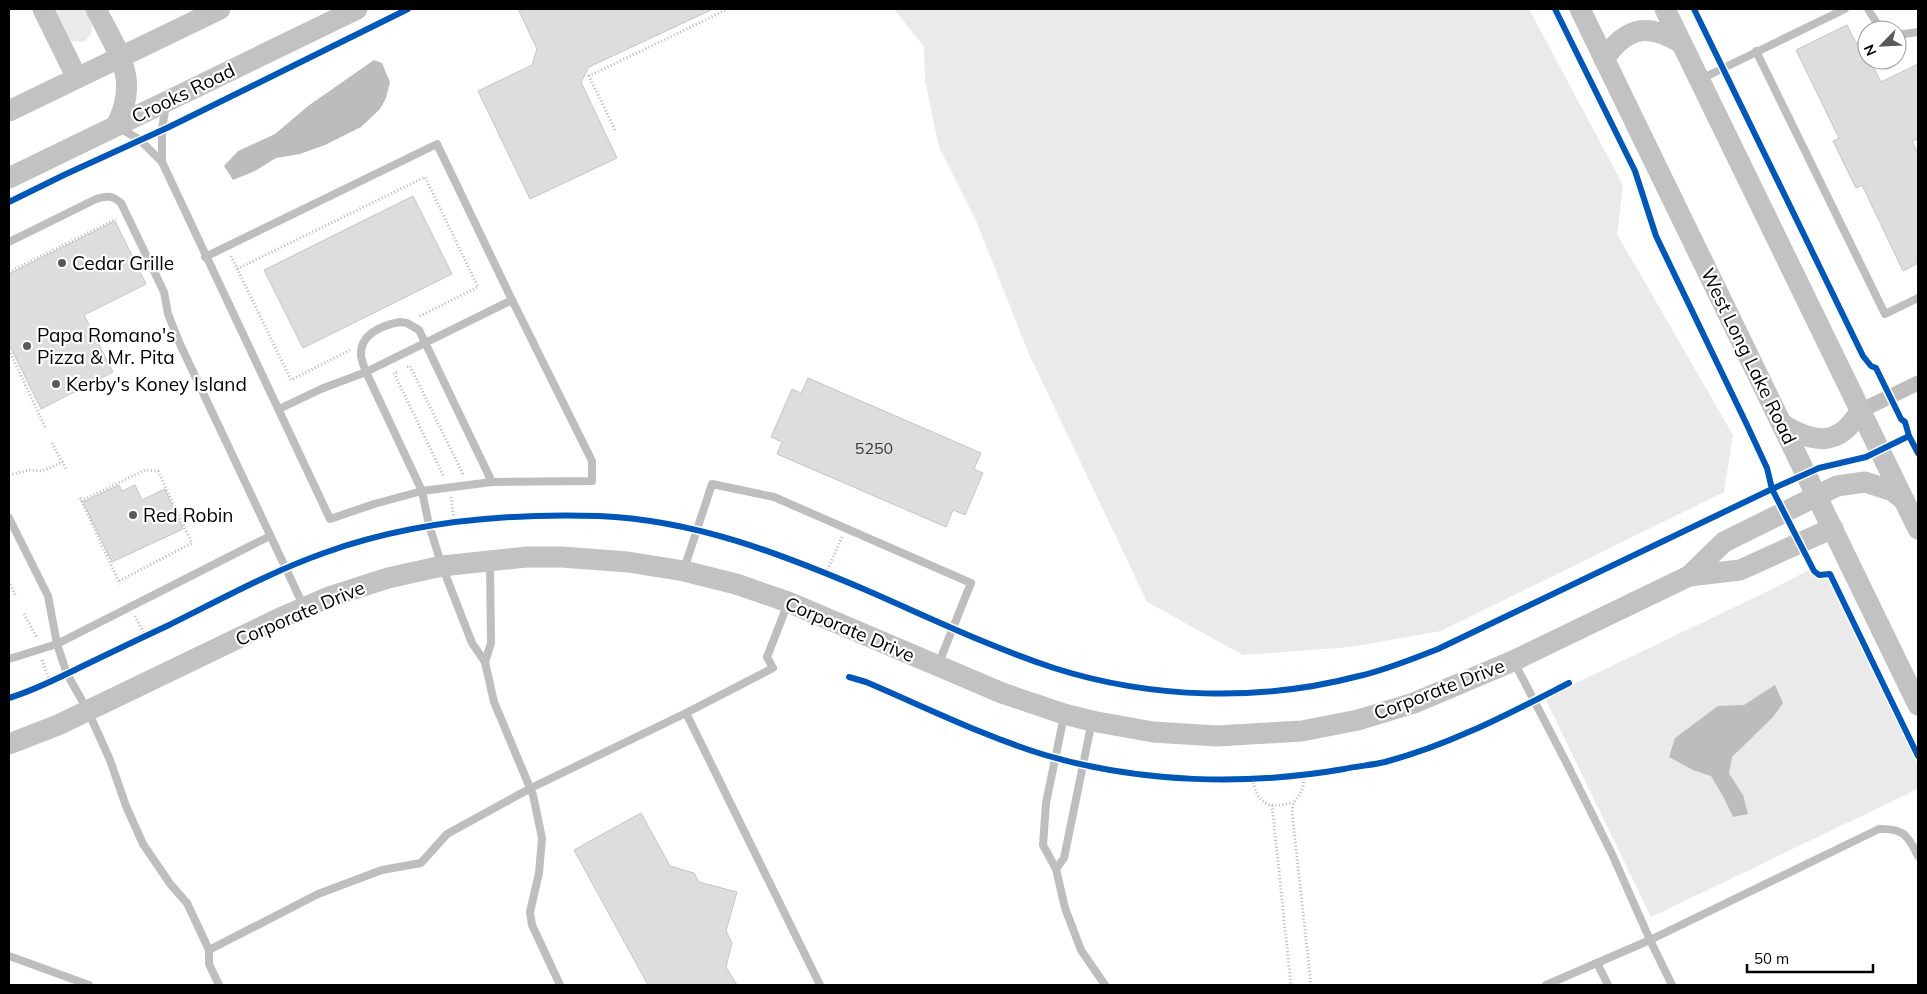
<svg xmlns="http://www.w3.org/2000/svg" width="1927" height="994" viewBox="0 0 1927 994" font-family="Mulish,sans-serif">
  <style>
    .green { fill: #eaeaea }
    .water { fill: #bcbcbc }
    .building { fill: #ddd; stroke: #c5c5c5 }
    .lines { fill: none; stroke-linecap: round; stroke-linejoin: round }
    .path { stroke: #b8b8b8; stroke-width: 3; stroke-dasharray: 1 2.5; stroke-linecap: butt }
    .lane { stroke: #bebebe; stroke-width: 8 }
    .street { stroke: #bebebe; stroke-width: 15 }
    .secondary { stroke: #c2c2c2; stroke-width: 21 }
    .cycleway-casing { stroke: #fff; stroke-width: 9 }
    .cycleway { stroke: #0057b8; stroke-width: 6 }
    .poi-dot { fill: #595959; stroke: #fff; stroke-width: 2 }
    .labels { text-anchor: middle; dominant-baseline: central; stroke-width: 4.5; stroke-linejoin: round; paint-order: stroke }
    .number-label { font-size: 16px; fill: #373737 }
    .street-label { font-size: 19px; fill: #000; stroke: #fff }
    .poi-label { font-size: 19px; fill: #000; stroke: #fff; text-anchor: start }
  </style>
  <rect width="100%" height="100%" fill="#fff"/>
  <g class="green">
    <path d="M53 9H85C91 23 98 30 84 42L71 41 67 37Z"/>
    <polygon points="894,9 1529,9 1623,185 1617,234 1733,435 1724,492 1441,631 1350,647 1243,655 1147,602 1029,354 977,223 939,147 925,81 924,47"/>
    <path d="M1809 570C1814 576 1819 580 1828 578L1918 765V789L1651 917 1545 698 1768 591Z"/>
  </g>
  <g class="water">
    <polygon points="374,60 382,63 390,82 386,98 380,109 361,127 325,145 300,154 276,158 255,171 233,180 224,166 238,151 275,134 308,106"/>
    <polygon points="1775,685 1783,703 1773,717 1732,757 1729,773 1743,795 1748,814 1733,817 1723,796 1711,776 1693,770 1669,757 1675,738 1718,706 1744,705"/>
  </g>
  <g class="building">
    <polygon points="518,9 713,9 589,67 581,82 617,158 530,199 478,91 532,65 537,49"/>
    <polygon points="1847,25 1856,43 1861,41 1867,53 1867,60 1870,60 1881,82 1918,64 1918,139 1912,141 1918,153 1918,263 1903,271 1862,185 1856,188 1833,141 1839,138 1796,50"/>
    <polygon points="413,196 452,274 303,348 264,270"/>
    <polygon points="115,221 146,284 84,315 113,372 41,409 9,344 9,274"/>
    <polygon points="808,378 981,453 974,469 983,473 965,515 953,510 946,527 777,454 782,442 771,437 792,389 801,393"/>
    <polygon points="119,485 122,491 135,485 142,500 165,489 183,529 112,562 83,502"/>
    <polygon points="641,813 670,866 694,873 699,882 737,892 726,931 732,943 726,967 737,985 648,985 574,850"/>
  </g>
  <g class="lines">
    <g class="path">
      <polyline points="615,130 589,76 728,9"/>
      <polyline points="231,256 291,380 350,350"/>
      <polyline points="237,269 425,177 478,287 418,317"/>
      <polyline points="9,272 116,219"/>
      <polyline points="9,350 45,427"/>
      <polyline points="407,367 410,366 463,474"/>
      <polyline points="397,372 394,373 444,477"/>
      <polyline points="52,443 66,469"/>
      <polyline points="9,475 29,470 42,471 63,462"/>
      <polyline points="451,497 454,521"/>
      <polyline points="80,498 120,584"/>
      <polyline points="81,501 145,470 158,471 192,543 119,581"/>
      <polyline points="826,573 842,537"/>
      <polyline points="9,581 16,597"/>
      <polyline points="24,614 37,638"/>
      <polyline points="135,616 145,636"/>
      <polyline points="42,660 50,682"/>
      <path d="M1304 775C1305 797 1293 795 1292 812L1311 985"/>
      <path d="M1253 779C1256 804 1270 810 1293 802"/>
      <polyline points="1272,805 1291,985"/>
    </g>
    <g class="lane">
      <polyline points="1868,9 1881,30"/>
      <polyline points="1897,35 1918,32"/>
      <polyline points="1756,51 1885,314 1918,298"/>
      <polyline points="1701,79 1845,9"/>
      <polyline points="120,128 140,140 162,162 330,519 374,504 422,491 429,525 442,566 472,643 485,662 494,702 533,795 542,838 539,873 530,912 532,925 560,985"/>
      <polyline points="162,162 162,129 166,104"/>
      <path d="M9 242 96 199C107 195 113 196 121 203L164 292 168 314 180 344 304 607"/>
      <polyline points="205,257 437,144 512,300 366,372 321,389 279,409"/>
      <path d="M400 322 407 323 419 330 492 482 422 491 366 372C364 367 362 361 361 356 359 334 383 325 400 322Z"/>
      <polyline points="492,482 592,481 592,461 512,300"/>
      <polyline points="9,518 48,596 57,644 67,674 88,711 110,760 126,806 143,844 171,885 187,903 209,950 318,894 382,870 421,863 447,834 531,788 686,713"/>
      <polyline points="684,569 712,484 774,497 971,583 938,665"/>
      <polyline points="788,603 767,657 773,668 686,713 820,985"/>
      <polyline points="9,659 57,644 270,536"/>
      <polyline points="485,662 491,643 490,563"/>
      <polyline points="1514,662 1565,760 1612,854 1650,940 1546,985"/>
      <polyline points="1064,716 1046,803 1043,845 1056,869 1065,908 1081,950 1105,985"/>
      <polyline points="1056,869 1064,858 1092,721"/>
      <polyline points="209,950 209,964 219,985"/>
      <polyline points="9,956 89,985"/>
      <polyline points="1597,963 1608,985"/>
      <path d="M1672 985 1650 940 1879 829C1903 828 1908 835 1918 856"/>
    </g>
    <polyline class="street" points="1860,411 1918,383"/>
    <g class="secondary">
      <polyline points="43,9 77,78"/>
      <path d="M96 9C117 52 141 78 116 126"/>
      <polyline points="1580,9 1918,705"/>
      <polyline points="1665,9 1918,529"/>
      <path d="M1604 59C1627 26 1648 23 1681 43"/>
      <polyline points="9,111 220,9"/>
      <polyline points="9,178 357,9"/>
      <path d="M1782 424C1814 444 1839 447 1860 411"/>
      <polyline points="1689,576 1724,542 1837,486 1865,482 1893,491 1904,500"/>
      <polyline points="9,744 58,725 278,619 329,597 388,578 442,566 527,557 562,557 628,562 684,571 736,584 788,602 1002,693 1064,714 1092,721 1153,732 1217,736 1302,731 1358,720 1414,703 1513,661 1689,576 1740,570 1833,528"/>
    </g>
    <g class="cycleway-casing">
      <g id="cycleway">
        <polyline points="1555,9 1635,171 1656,236 1747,425 1767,468 1772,489 1814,571 1819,575 1830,574 1918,756"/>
        <polyline points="1694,9 1863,356 1871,366 1876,368 1901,419 1905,422 1909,436 1918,453"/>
        <polyline points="9,202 66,174 169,127 408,9"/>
        <path d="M849 677 866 682C925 707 983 736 1045 755 1141 783 1246 786 1344 769 1358 766 1372 765 1385 762 1450 745 1510 713 1569 683"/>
        <path d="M9 698C36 690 60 677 85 665 112 652 139 639 167 626 218 601 270 572 324 553 412 521 505 513 599 516 694 520 779 553 866 590 928 617 990 647 1054 668 1151 699 1260 702 1359 676 1386 670 1412 659 1438 649L1772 489 1819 468 1866 457 1909 436"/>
      </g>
    </g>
    <use href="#cycleway" class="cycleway"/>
  </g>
  <g class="poi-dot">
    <circle cx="62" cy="263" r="5"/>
    <circle cx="27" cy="346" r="5"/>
    <circle cx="56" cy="384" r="5"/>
    <circle cx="133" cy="515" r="5"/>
  </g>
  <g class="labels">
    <g class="number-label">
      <text x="874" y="448">5250</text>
    </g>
    <g class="street-label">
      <text transform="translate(183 93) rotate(-26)">Crooks Road</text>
      <text transform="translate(1749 356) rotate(64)">West Long Lake Road</text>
      <text transform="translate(300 613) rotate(-23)">Corporate Drive</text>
      <text transform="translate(850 629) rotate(23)">Corporate Drive</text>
      <text transform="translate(1439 689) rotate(-21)">Corporate Drive</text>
    </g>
    <g class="poi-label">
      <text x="72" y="263">Cedar Grille</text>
      <text x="37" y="335">Papa Romano's<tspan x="37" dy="22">Pizza &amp; Mr. Pita</tspan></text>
      <text x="66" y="384">Kerby's Koney Island</text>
      <text x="143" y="515">Red Robin</text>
    </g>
  </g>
  <rect width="1927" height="994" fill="none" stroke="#000000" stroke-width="20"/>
  <g transform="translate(1882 45) rotate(246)"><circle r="24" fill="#ffffff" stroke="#999999"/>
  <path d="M0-4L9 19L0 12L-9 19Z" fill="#595959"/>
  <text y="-8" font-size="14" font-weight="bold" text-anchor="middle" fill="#000000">N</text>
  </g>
  <path d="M1747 964v8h126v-8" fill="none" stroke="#000000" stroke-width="2.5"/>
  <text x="1754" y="964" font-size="15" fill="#000000" stroke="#ffffff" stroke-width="4" paint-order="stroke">50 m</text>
</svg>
